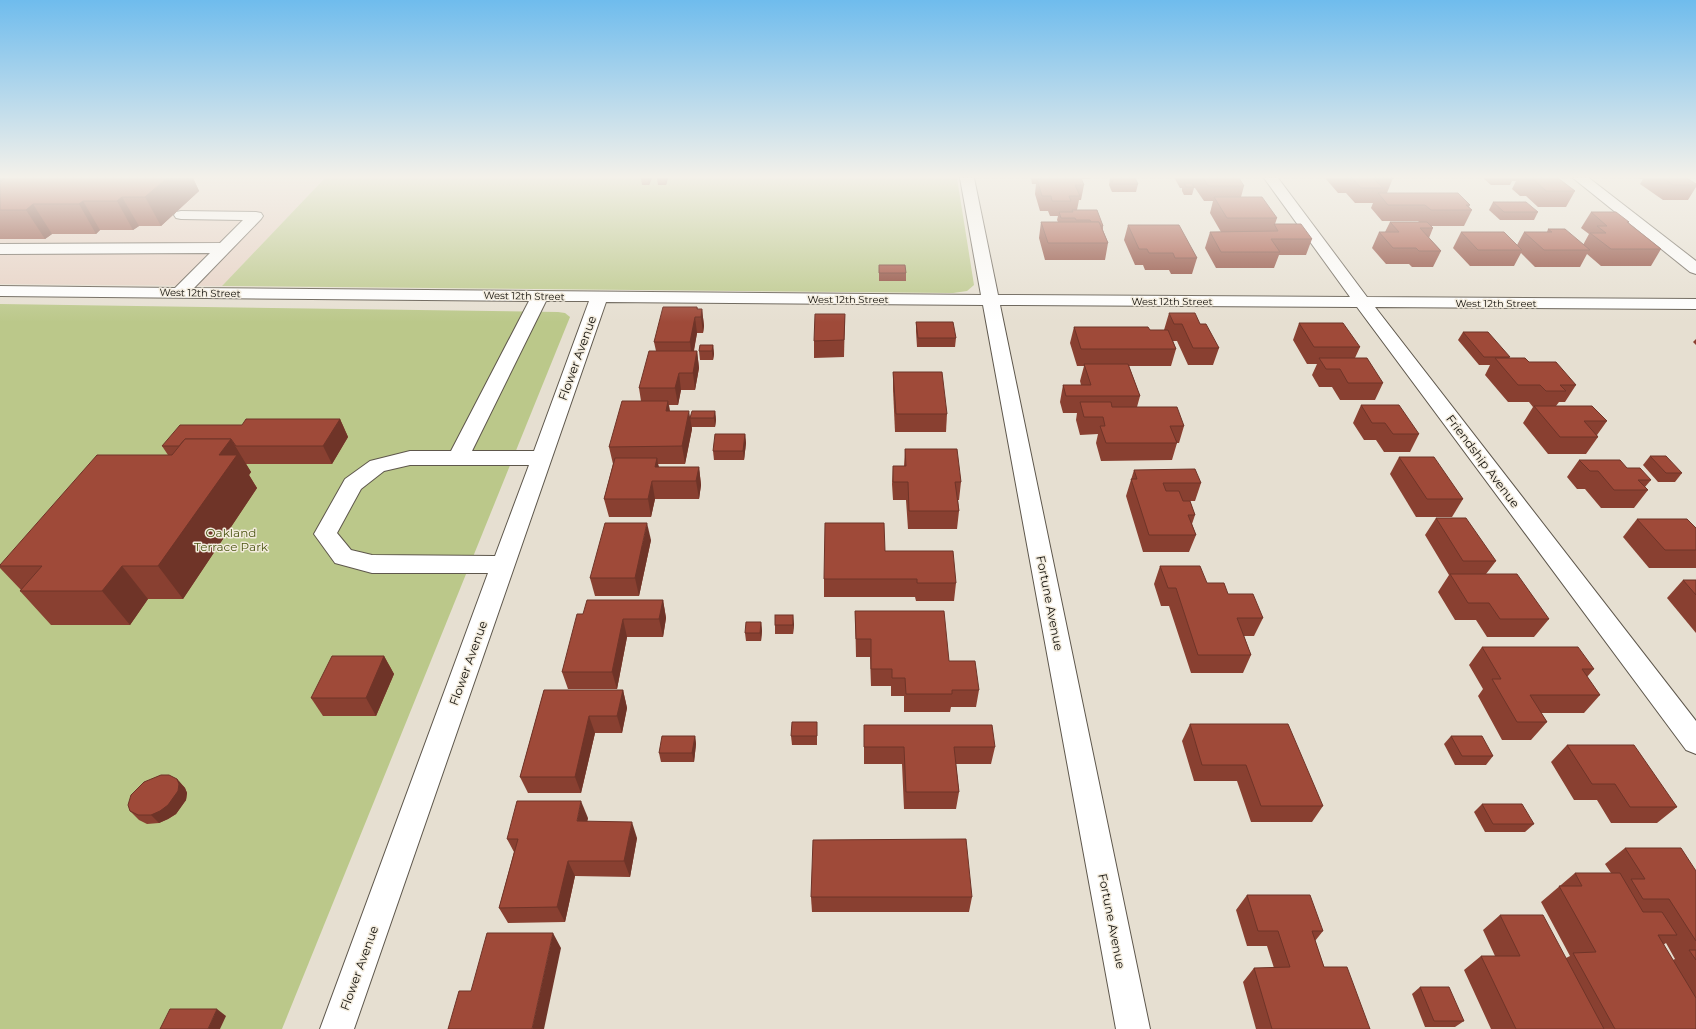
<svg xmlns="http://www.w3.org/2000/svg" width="1696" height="1029" viewBox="0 0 1696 1029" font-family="Montserrat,sans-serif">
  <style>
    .education { fill: #e7d1c4 }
    .green { fill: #bbc88a }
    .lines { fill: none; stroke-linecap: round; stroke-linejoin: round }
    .minor-casing { stroke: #5e574c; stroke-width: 2 }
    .minor { fill: #fff; fill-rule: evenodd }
    .wall { fill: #894031; fill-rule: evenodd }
    .shaded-wall { fill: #6f3428 }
    .building { fill: #9f4a39; stroke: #6f3428 }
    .labels { text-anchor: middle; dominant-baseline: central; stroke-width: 3; stroke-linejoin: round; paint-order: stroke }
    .far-street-label { font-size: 10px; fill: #13110c; stroke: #f3ecde }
    .street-label { font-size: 12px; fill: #13110c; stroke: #f3ecde }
    .park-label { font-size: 12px; fill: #4d5614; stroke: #f3ecde }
  </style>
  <rect width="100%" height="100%" fill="#e6dfd1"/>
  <polygon class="education" points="0,178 325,178 222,286 0,284"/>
  <g class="green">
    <polygon points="325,178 957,178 974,285 967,291 953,293 222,286"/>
    <polygon points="0,304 558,312 565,313 570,317 282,1029 0,1029"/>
  </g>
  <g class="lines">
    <g class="minor-casing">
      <g id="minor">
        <path d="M960 178H974L998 295 1350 297 1264 178H1278L1367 297 1696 299V309L1375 307 1696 721V754L1686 750 1357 307 1000 305 1150 1029H1116L983 305 606 302 354 1029H320L488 573H372L335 563 314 534 345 479 370 461 410 451H451L529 301 0 296V286L175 288 210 253 0 254V244L220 243 243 220 181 219 176 218 174 215 176 212 181 211 256 212 261 213 263 216 261 219 194 288 981 295ZM546 301H589L534 451H472ZM410 465H529L495 556 372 555 351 550 337 533 361 489 384 471Z"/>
        <polygon points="1573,178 1589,178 1696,261 1696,274 1690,272"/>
      </g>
    </g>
    <use href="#minor" class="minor"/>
  </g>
  <g class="wall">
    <polygon points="0,178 193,178 199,191 161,226 139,226 133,230 100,230 96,234 52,234 45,239 0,239"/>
    <polygon points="641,178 652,178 649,185 642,185"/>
    <polygon points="657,178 668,178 666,185 658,185"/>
    <polygon points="1031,178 1091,178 1090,179 1081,179 1084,185 1081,200 1079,200 1077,210 1103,226 1103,230 1108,243 1105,260 1045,260 1039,238 1041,222 1058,222 1057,220 1058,216 1050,216 1048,211 1040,211 1035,194 1036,184 1032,184"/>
    <polygon points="1110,178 1138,184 1136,192 1112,192 1109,185"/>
    <polygon points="1175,178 1239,178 1244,186 1241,197 1277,218 1275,224 1312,239 1306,255 1279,255 1274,268 1216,268 1205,248 1210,232 1221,232 1210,213 1213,201 1204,201 1195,188 1194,188 1192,195 1184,195 1182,191 1182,188 1180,188 1175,179"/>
    <polygon points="1326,178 1393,178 1387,193 1470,205 1469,207 1472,210 1464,226 1431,226 1433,228 1429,238 1441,251 1433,267 1412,267 1409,264 1386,264 1372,248 1379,232 1385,232 1390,222 1419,222 1418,221 1382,221 1371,208 1373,203 1355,203 1346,193 1338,193 1326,179"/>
    <polygon points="1483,178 1558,178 1575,191 1566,207 1538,207 1526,196 1520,196 1512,189 1516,181 1512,181 1510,185 1491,185"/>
    <polygon points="1639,178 1687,178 1696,184 1696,187 1688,200 1663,200 1640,184 1643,179 1640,179"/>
    <polygon points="1493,202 1538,212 1534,220 1500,220 1489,210"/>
    <polygon points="1591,212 1629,222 1628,224 1661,249 1651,266 1601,266 1587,254 1580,267 1535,267 1521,253 1514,266 1470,266 1453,248 1461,232 1517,245 1524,232 1547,232 1548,229 1583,245 1589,234 1581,228"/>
    <polygon points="1128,225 1197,258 1192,274 1171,274 1169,270 1145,270 1143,265 1135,265 1124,240"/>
    <polygon points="879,265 906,273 906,281 879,281"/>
    <polygon points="697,307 698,309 702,309 704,326 703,333 697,333 694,351 697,351 699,368 695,390 681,390 678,405 669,405 670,411 690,417 715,411 716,420 715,427 692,427 692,429 685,464 658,464 659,467 699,467 701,485 699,499 655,499 651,517 609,517 604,499 613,464 609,447 641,401 639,388 656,351 654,342"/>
    <polygon points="1169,313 1200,324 1219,348 1213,365 1188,365 1177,341 1173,341 1176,349 1171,366 1129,366 1140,396 1137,407 1184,426 1179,443 1177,443 1172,460 1101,461 1096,443 1098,434 1080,435 1076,420 1077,413 1063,413 1060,402 1063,385 1081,385 1080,381 1084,366 1077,366 1070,343 1074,327 1150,330 1164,330"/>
    <polygon points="845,314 844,357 814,358 814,341"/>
    <polygon points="916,322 956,338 955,347 917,347 916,331"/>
    <polygon points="1299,323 1360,347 1355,358 1383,383 1375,400 1340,400 1332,387 1319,387 1312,375 1317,364 1307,364 1293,340"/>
    <polygon points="1463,332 1510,357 1509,358 1529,362 1576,385 1565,402 1559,402 1556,406 1607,421 1597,435 1598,437 1586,454 1548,454 1523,423 1533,407 1529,402 1508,402 1485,375 1490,365 1479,365 1458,340"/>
    <polygon points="1696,339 1696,345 1693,342"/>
    <polygon points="713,345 714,354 713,360 700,360 699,351"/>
    <polygon points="893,372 947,414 946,432 895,432 893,389"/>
    <polygon points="1361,405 1419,434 1410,452 1384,452 1376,440 1364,440 1353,423"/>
    <polygon points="340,419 348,437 332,464 246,464 251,472 249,475 257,488 183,599 148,599 130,625 51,625 20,591 21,590 0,568 0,565 168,455 162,446 242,425"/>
    <polygon points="745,434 746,443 744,460 714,460 713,451"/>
    <polygon points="905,449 961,482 959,500 958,500 959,511 957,529 908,529 906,500 893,500 892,484 893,466 904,466"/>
    <polygon points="1650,456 1682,473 1675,482 1658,482 1643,465"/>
    <polygon points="1399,457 1463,499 1452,517 1416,517 1390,474"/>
    <polygon points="1579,460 1627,468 1651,480 1645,487 1648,490 1634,508 1601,508 1585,489 1577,489 1567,477"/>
    <polygon points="1134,470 1201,483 1195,501 1190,501 1195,515 1192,524 1196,535 1189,552 1143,552 1126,496"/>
    <polygon points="1436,518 1496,561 1486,574 1549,619 1534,637 1487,637 1476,620 1455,620 1438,592 1449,575 1425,535"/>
    <polygon points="1637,519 1696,528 1696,568 1649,568 1623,537"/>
    <polygon points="651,540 639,596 595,596 590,578"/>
    <polygon points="885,551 956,583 954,601 916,601 915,597 824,597 824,579"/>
    <polygon points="1160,566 1207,583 1228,594 1263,618 1254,636 1244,636 1251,655 1243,673 1191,673 1169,606 1161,606 1154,584"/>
    <polygon points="1683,580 1696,580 1696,633 1667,598"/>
    <polygon points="663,600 666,618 663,637 627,637 617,689 568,689 562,672 583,614"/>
    <polygon points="855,611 949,661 979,690 976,707 951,707 950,712 904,712 904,696 891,696 891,686 871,686 870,657 856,657"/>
    <polygon points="761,622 762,631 761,641 746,641 745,633"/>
    <polygon points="794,624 793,634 775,634 775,625"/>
    <polygon points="1482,647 1594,669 1587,677 1600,695 1584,713 1541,713 1547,722 1531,740 1502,740 1478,696 1483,689 1469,665"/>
    <polygon points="384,656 394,674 376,716 323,716 311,698"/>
    <polygon points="544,690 623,690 627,708 622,733 595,733 581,793 528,793 520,777"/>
    <polygon points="817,722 817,745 792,745 791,736"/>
    <polygon points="1190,724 1323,806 1312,822 1251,822 1237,781 1194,781 1182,741"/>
    <polygon points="864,725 995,747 991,764 956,764 959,792 956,809 904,809 902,764 864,764"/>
    <polygon points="695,736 696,744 694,762 661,762 659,753"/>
    <polygon points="1451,736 1493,756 1486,765 1455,765 1444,744"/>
    <polygon points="1567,745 1677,807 1657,823 1611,823 1597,800 1574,800 1551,762"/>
    <polygon points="177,779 185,788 187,793 186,800 176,814 168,819 159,823 147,824 139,820 130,811"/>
    <polygon points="1482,804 1534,824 1525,832 1485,832 1474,812"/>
    <polygon points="588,818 587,821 637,838 630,877 575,876 565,922 508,923 499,908 514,852 507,839"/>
    <path d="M1625 848 1696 871V1029H1491L1464 970 1481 956H1495L1483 930 1500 915 1566 958 1570 956 1541 902 1575 873H1611L1605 864ZM1666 943 1675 959 1673 960 1663 945Z"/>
    <polygon points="1247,895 1323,931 1315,941 1324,967 1370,1029 1256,1029 1243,982 1254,968 1274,968 1267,946 1247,946 1236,910"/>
    <polygon points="811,897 972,897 969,912 812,912"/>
    <polygon points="1420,987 1464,1021 1455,1027 1425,1027 1412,994"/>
  </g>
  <g class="shaded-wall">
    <polygon points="0,178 4,178 13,191 0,200"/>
    <polygon points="167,178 193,178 199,191 161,226 145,197"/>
    <polygon points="648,178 652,178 649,185"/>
    <polygon points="665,178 668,178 666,185"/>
    <polygon points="122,197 139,226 133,230 117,201"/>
    <polygon points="83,201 100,230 96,234 79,204"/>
    <polygon points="33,204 52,234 45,239 26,210"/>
    <polygon points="702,309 704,326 703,333 701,317"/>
    <polygon points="695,317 697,333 692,359 690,342"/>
    <polygon points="713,345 714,354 713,360 712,351"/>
    <polygon points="697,351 699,368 695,390 693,373"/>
    <polygon points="679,373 681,390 678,405 675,388"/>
    <polygon points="668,401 671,419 666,411"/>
    <polygon points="689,411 692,429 685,464 682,446"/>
    <polygon points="715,411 716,420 715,427 714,418"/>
    <polygon points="340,419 348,437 332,464 323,446"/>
    <polygon points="745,434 746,443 744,460 743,451"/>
    <polygon points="231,439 251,472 249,475 257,488 183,599 158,566 219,455"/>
    <polygon points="657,458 660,475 655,467"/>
    <polygon points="699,467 701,485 699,499 696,481"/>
    <polygon points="652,481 655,499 651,517 648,499"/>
    <polygon points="647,523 651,540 639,596 635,578"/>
    <polygon points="122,566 148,599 130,625 102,591"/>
    <polygon points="663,600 666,618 663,637 659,619"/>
    <polygon points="793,615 794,624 793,634"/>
    <polygon points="623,619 627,637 617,689 612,672"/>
    <polygon points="761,622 762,631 761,641 760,633"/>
    <polygon points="384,656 394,674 376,716 366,698"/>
    <polygon points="623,690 627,708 622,733 617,716"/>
    <polygon points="589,716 595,733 581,793 575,777"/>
    <polygon points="695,736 696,744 694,762 692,753"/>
    <polygon points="177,779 185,788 187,793 186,800 176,814 168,819 159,823 151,815"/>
    <polygon points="581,801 588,818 584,837 577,821"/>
    <polygon points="632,822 637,838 630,877 624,861"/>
    <polygon points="568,861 575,876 565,922 557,907"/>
    <polygon points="553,933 561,948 544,1029 532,1029"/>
    <polygon points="217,1009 226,1016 220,1029 208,1029"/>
  </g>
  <g class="building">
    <polygon points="6,178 167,178 145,197 122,197 117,201 83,201 79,204 33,204 26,210 0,210 0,182"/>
    <polygon points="1041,178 1081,178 1084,185 1075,185 1080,196 1069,196 1071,201 1052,201 1051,196 1042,196 1037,179 1041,179"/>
    <polygon points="1111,178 1135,178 1138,184 1113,184"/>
    <polygon points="1203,178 1239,178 1244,186 1208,186"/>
    <polygon points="1344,178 1394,178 1373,178 1383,188 1361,188 1352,178"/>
    <polygon points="1525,178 1558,178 1575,191 1546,191 1534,180 1528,180"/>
    <polygon points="1663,178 1687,178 1696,184 1696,185 1673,185"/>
    <polygon points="1184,183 1192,183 1194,187 1186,187"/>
    <polygon points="1378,193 1458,193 1470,205 1466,205 1472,210 1431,210 1425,205 1388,205"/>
    <polygon points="1214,197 1262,197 1277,218 1227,218"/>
    <polygon points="1493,202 1526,202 1538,212 1504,212"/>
    <polygon points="1072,210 1097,210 1103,226 1101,226 1099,222 1091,222 1090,220 1076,220 1075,218 1061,218 1059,212 1073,212"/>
    <polygon points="1591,212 1616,212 1629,222 1627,222 1661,249 1611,249 1590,233 1606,233 1597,226 1607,226"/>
    <polygon points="1041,222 1099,222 1108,243 1048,243"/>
    <polygon points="1390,222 1427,222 1433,228 1420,228 1441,251 1419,251 1416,248 1393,248 1379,232 1399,232"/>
    <polygon points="1274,224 1301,224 1312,239 1271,239 1280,252 1221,252 1210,232 1278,231"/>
    <polygon points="1128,225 1179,225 1197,258 1175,258 1173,253 1149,253 1147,249 1139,249"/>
    <polygon points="1548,229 1565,229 1590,250 1544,250 1524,232 1552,232"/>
    <polygon points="1461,232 1504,232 1522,250 1478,250"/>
    <polygon points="879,265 905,265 906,273 879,273"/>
    <polygon points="663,307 697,307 697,309 702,309 701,317 695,317 690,342 654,342"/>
    <polygon points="1169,313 1195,313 1200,324 1206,324 1219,348 1193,348 1182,324 1174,324"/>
    <polygon points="815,314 845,314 844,340 814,341"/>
    <polygon points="916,322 953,322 956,338 918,338"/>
    <polygon points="1299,323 1343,323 1360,347 1314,347"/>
    <polygon points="1074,327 1148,327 1150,330 1168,330 1176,349 1081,349"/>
    <polygon points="1463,332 1488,332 1510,357 1484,357"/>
    <polygon points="700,345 713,345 712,351 699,351"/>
    <polygon points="649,351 697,351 693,373 679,373 675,388 639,388"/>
    <polygon points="1319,358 1367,358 1383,383 1348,383 1340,369 1326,369"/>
    <polygon points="1495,358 1525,358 1529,362 1556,362 1576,385 1560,385 1566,391 1546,391 1540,385 1518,385"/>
    <polygon points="1084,364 1128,364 1140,396 1066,396 1063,385 1091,385"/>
    <polygon points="893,372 942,372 947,414 896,414"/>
    <polygon points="622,401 668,401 666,411 689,411 682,446 609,447"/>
    <polygon points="1080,402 1111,402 1112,407 1177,407 1184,426 1170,426 1177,443 1106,443 1100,426 1105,426 1103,417 1084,417"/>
    <polygon points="1361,405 1399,405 1419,434 1393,434 1385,423 1372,423"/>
    <polygon points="1534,406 1592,406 1607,421 1584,421 1598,437 1560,437"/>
    <polygon points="692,411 715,411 714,418 690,418"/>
    <polygon points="246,419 340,419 323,446 236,446 231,439 185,439 179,446 162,446 180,425 242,425"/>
    <polygon points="715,434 745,434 743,451 713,451"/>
    <polygon points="185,439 231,439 219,455 237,455 158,566 122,566 102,591 20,591 42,566 0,566 0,565 97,455 172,455"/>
    <polygon points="905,449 957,449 961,482 955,482 959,511 909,511 908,482 893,482 893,466 906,466"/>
    <polygon points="1650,456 1666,456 1682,473 1666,473"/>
    <polygon points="1399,457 1434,457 1463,499 1427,499"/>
    <polygon points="615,458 657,458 655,467 699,467 696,481 652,481 648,499 604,499"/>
    <polygon points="1579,460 1620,460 1627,468 1640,468 1651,480 1638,480 1648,490 1614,490 1598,471 1590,471"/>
    <polygon points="1195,469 1201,483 1163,483 1166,491 1179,491 1183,501 1190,501 1195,515 1188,515 1196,535 1149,535 1131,479 1137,479 1134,470"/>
    <polygon points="1436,518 1466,518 1496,561 1463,561"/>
    <polygon points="1637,519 1687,519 1696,528 1696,550 1665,550"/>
    <polygon points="605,523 647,523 635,578 590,578"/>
    <polygon points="825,523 884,523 885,551 953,551 956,583 917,583 917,579 824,579"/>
    <polygon points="1160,566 1200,566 1207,583 1224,583 1228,594 1253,594 1263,618 1237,618 1251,655 1198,655 1176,588 1168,588"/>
    <polygon points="1450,574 1517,574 1549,619 1500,619 1489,603 1468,603"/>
    <polygon points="1683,580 1696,580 1696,595"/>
    <polygon points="587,600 663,600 659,619 623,619 612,672 562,672 577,614 583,614"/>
    <polygon points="855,611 944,611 949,661 975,661 979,690 952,690 952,694 906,694 905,678 892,678 892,669 871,669 871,639 856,639"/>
    <rect x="775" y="615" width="18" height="10"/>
    <polygon points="746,622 761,622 760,633 745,633"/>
    <polygon points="1482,647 1578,647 1594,669 1582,669 1600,695 1530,695 1547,722 1517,722 1492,679 1501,679"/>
    <polygon points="332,656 384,656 366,698 311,698"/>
    <polygon points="544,690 623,690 617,716 589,716 575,777 520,777"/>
    <polygon points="792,722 817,722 817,736 791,736"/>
    <polygon points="1190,724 1288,724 1323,806 1261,806 1246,765 1202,765"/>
    <polygon points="864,725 992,725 995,747 954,747 959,792 906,792 904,747 864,747"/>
    <polygon points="662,736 695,736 692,753 659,753"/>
    <polygon points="1451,736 1482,736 1493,756 1462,756"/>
    <polygon points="1567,745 1634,745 1677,807 1630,807 1615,784 1592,784"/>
    <polygon points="161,775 169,775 177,779 179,784 178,791 168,805 160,811 151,815 138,815 130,811 128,805 131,795 144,782"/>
    <polygon points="517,801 581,801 577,821 632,822 624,861 568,861 557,907 499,908 518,839 507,839"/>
    <polygon points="1482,804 1522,804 1534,824 1493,824"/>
    <polygon points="966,839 972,897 811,897 813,840"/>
    <polygon points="1625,848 1681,848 1696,871 1696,941 1669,899 1643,899 1631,879 1645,879"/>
    <polygon points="1575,873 1620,873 1643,912 1662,912 1677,935 1658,935 1696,998 1696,1029 1615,1029 1573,953 1596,952 1559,886 1582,886"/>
    <polygon points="1247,895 1310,895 1323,931 1312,931 1324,967 1347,967 1370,1029 1272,1029 1254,968 1290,967 1278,931 1258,931"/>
    <polygon points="1500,915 1543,915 1604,1029 1516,1029 1481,956 1520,956"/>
    <polygon points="487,933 553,933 532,1029 448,1029 459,991 471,991"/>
    <polygon points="1689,950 1696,950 1696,960"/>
    <polygon points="1420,987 1449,987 1464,1021 1434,1021"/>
    <polygon points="170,1009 217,1009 208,1029 160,1029"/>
  </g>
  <linearGradient id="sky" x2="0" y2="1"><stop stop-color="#6fbced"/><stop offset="0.55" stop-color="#f4f1ea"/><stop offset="1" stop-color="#f4f1ea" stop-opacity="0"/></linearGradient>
  <rect width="1696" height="322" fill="url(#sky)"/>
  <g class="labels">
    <g class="far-street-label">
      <text transform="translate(200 293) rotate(1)">West 12th Street</text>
      <text transform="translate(524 296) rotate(1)">West 12th Street</text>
      <text x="848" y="299">West 12th Street</text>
      <text x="1172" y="301">West 12th Street</text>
      <text x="1496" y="303">West 12th Street</text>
    </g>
    <g class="street-label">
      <text transform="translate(577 358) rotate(-70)">Flower Avenue</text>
      <text transform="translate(1483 461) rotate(53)">Friendship Avenue</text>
      <text transform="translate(1050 603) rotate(79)">Fortune Avenue</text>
      <text transform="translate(468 663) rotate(-70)">Flower Avenue</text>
      <text transform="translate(1112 921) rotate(79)">Fortune Avenue</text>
      <text transform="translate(359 968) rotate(-70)">Flower Avenue</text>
    </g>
    <g class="park-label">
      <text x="231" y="532">Oakland<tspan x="231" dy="14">Terrace Park</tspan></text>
    </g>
  </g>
</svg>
